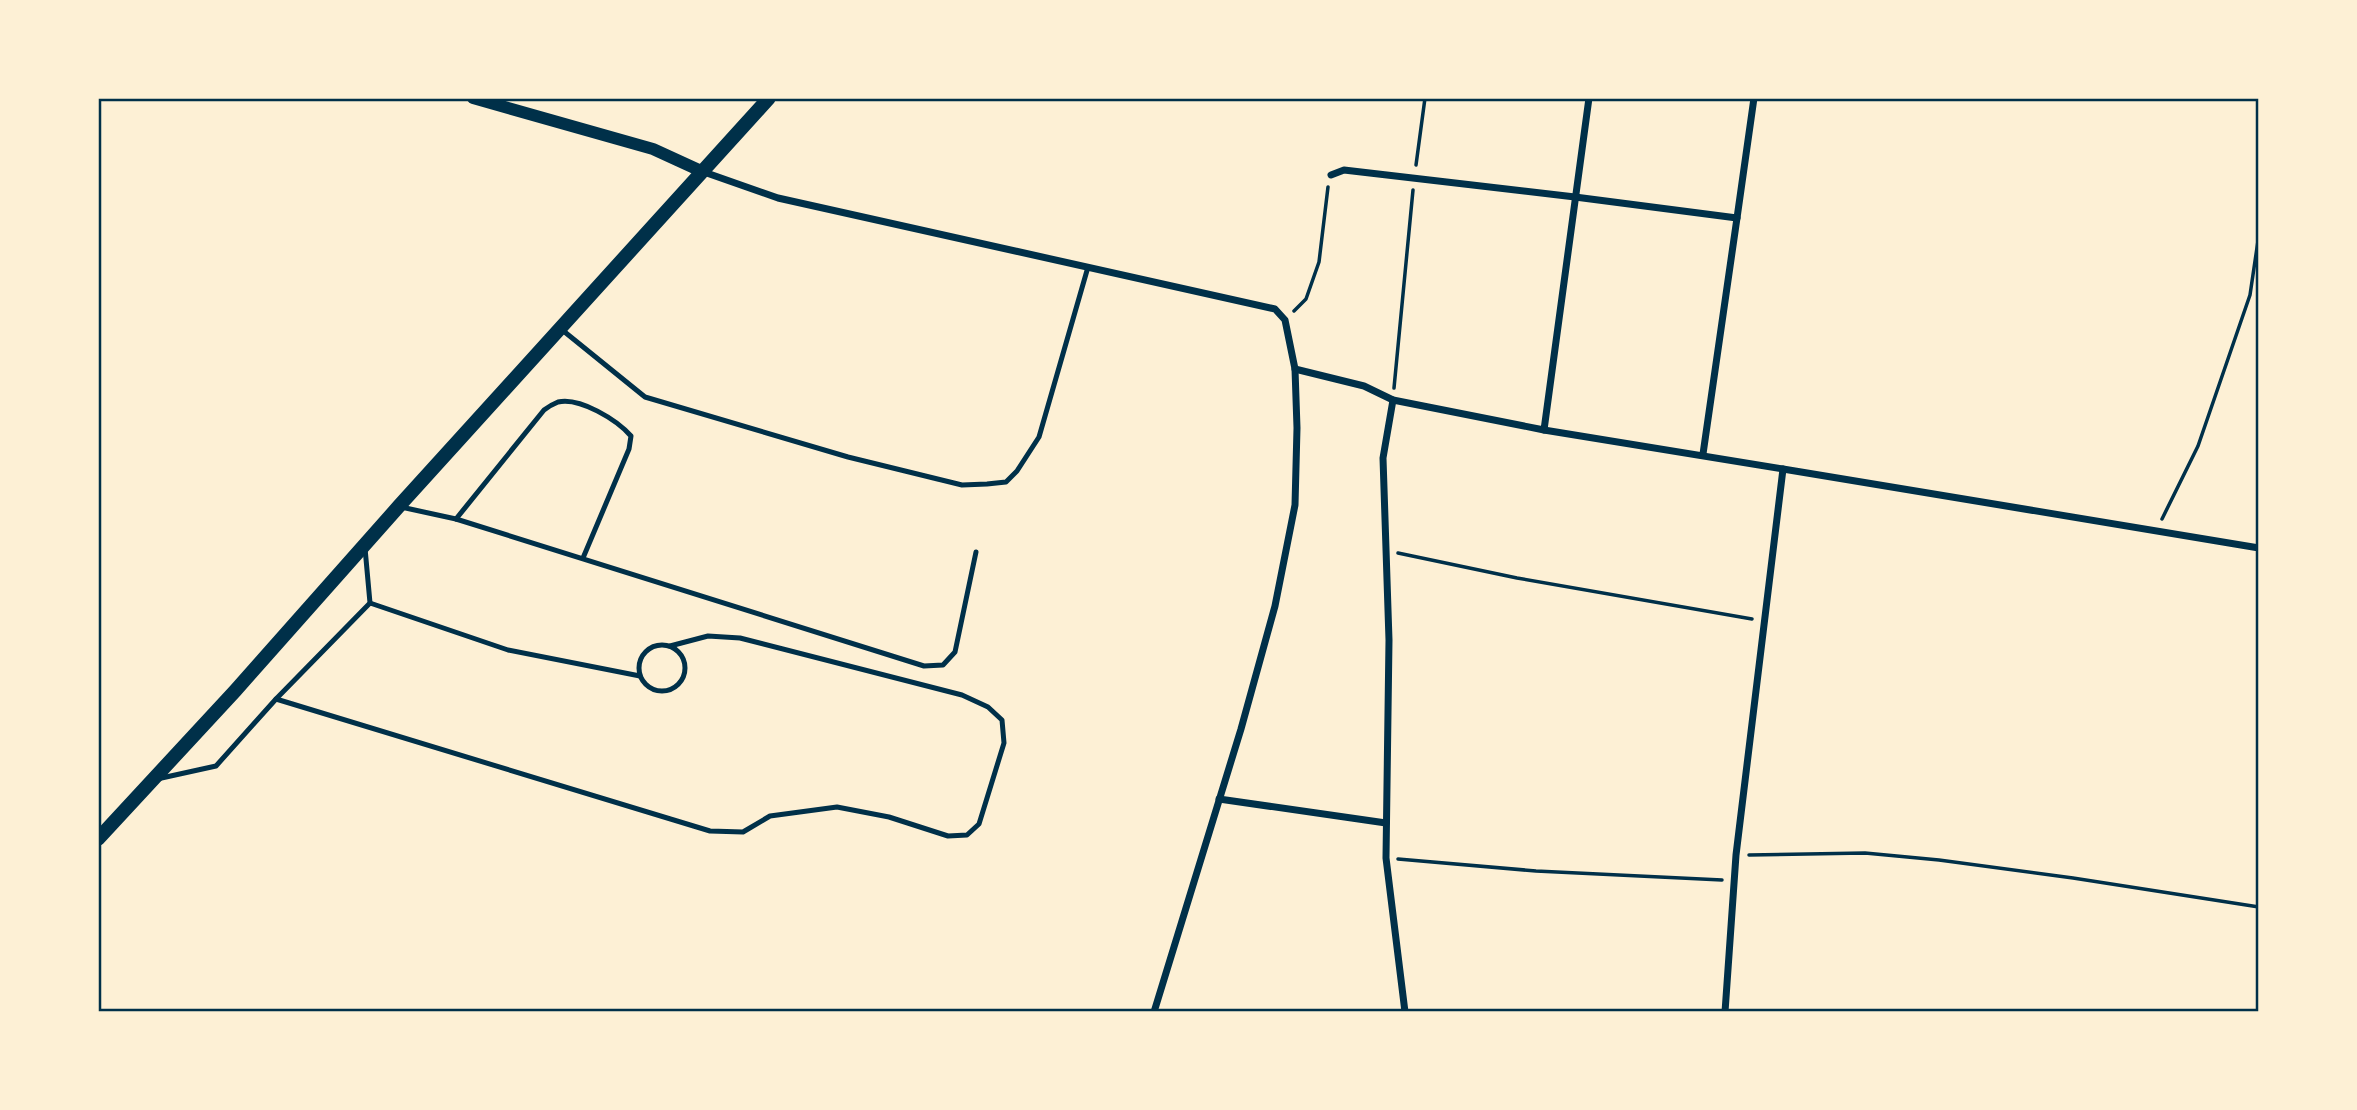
<svg xmlns="http://www.w3.org/2000/svg" width="2357" height="1110" viewBox="0 0 2357 1110" font-family="'DejaVu Sans',sans-serif">
  <style>
    .lines { fill: none; stroke-linecap: round; stroke-linejoin: round }
    .path { stroke: #003049; stroke-width: 3.5 }
    .service { stroke: #003049; stroke-width: 5 }
    .minor { stroke: #003049; stroke-width: 7 }
    .tertiary { stroke: #003049; stroke-width: 12 }
    .secondary { stroke: #003049; stroke-width: 14 }
    .neatline { fill: none; stroke: #003049; stroke-width: 2.5 }
  </style>
  <rect width="100%" height="100%" fill="#fdf0d5"/>
  <g class="lines">
    <g class="path">
      <polyline points="1416,165 1425,98"/>
      <polyline points="1294,311 1306,299 1319,262 1328,187"/>
      <polyline points="1394,388 1413,190"/>
      <polyline points="2162,519 2198,446 2250,295 2259,234"/>
      <polyline points="1398,553 1517,578 1752,619"/>
      <polyline points="1749,855 1865,853 1939,860 2073,878 2259,907"/>
      <polyline points="1398,859 1536,871 1722,880"/>
      <polyline points="1419,1011 1473,1012"/>
    </g>
    <g class="service">
      <polyline points="561,329 645,397 848,457 962,485 987,484 1006,482 1017,471 1039,437 1088,267"/>
      <polyline points="401,507 456,519 924,666 943,665 955,652 976,552"/>
      <path d="M456 519 544 410C548 407 553 404 558 402 580 397 617 420 631 436L629 449 583 558"/>
      <polyline points="370,603 508,650 640,676"/>
      <circle cx="662" cy="668" r="23"/>
      <polyline points="276,699 710,831 743,832 770,816 837,807 889,817 948,836 967,835 979,824 1004,743 1002,720 988,707 962,695 740,638 708,636 670,646"/>
      <polyline points="157,779 216,766 276,699 370,603 365,548"/>
    </g>
    <g class="minor">
      <polyline points="701,171 778,198 1275,309 1285,320 1295,369 1297,428 1295,505 1275,606 1241,729 1154,1012"/>
      <polyline points="1331,175 1344,170 1575,197 1737,218 1754,98"/>
      <polyline points="1295,369 1364,386 1393,400 1544,430 1589,98"/>
      <polyline points="1393,400 1383,458 1389,640 1386,858 1405,1012"/>
      <polyline points="1544,430 1783,469 1736,855 1725,1012"/>
      <polyline points="1703,454 1737,218"/>
      <polyline points="1783,469 2259,548"/>
      <polyline points="1219,799 1386,823"/>
    </g>
    <polyline class="tertiary" points="473,98 653,149 701,171"/>
    <polyline class="secondary" points="98,839 235,691 399,506 769,98"/>
  </g>
  <rect width="2357" height="1110" fill="none" stroke="#fdf0d5" stroke-width="200"/>
  <rect x="100" y="100" width="2157" height="910" class="neatline"/>
</svg>
